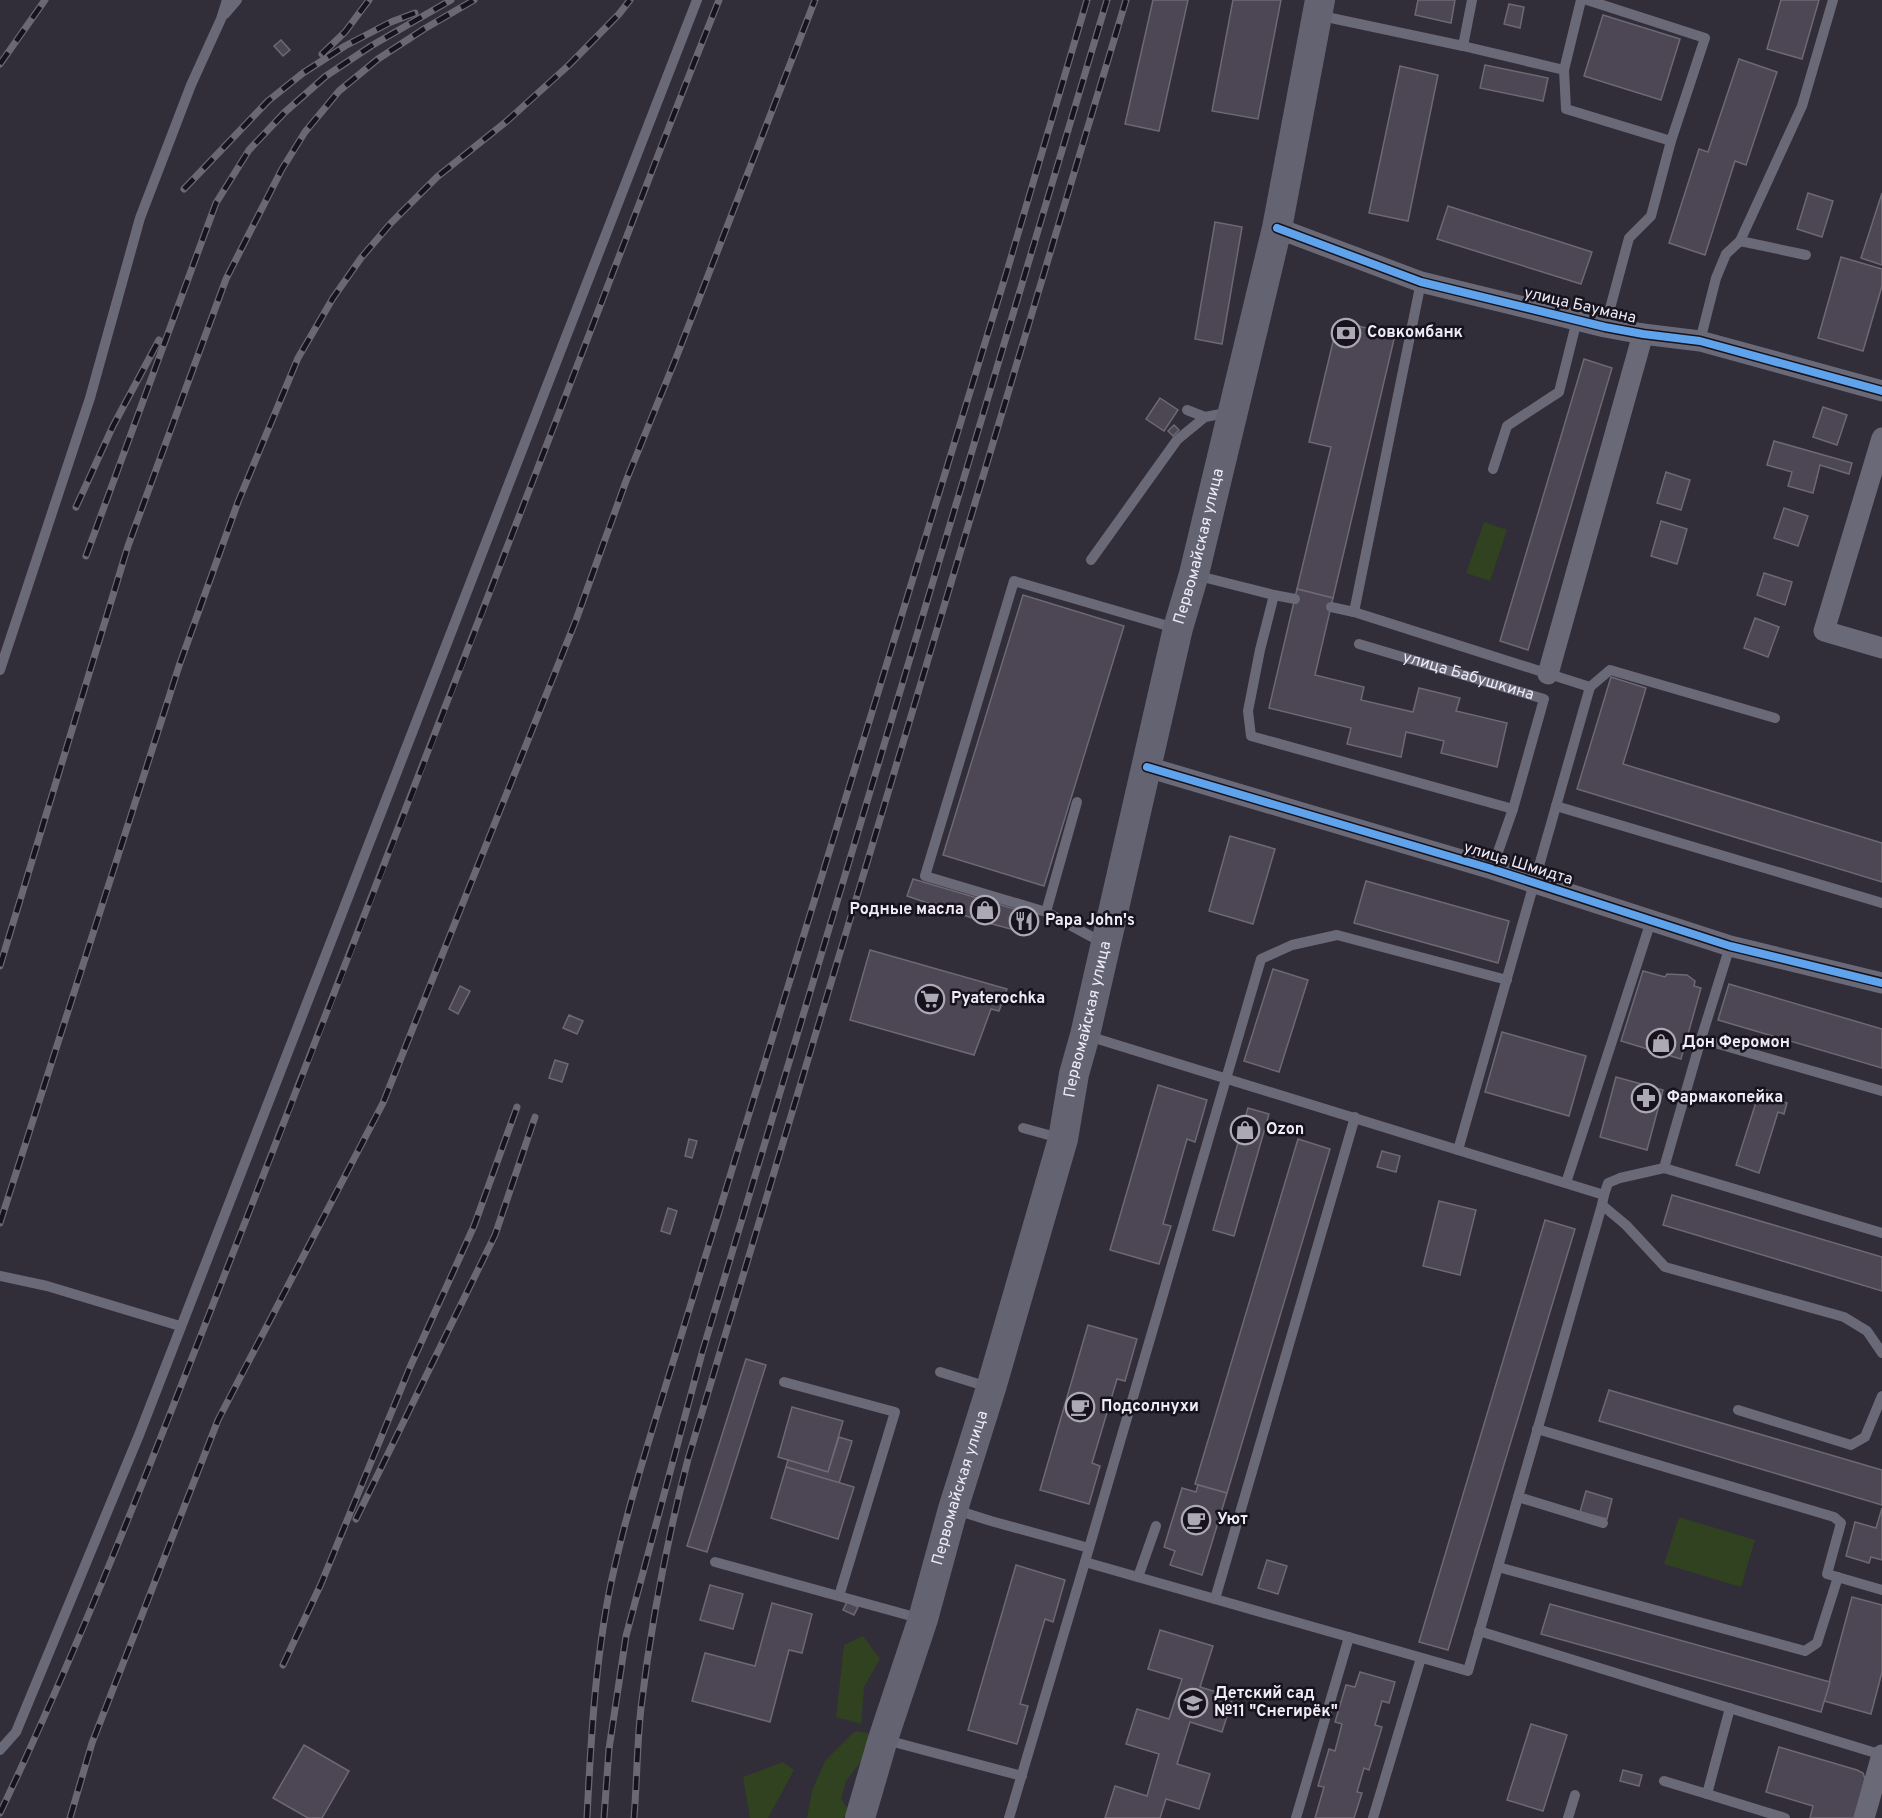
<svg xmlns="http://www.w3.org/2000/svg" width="1882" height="1818" viewBox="0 0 1882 1818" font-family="Overpass,sans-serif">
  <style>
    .green { fill: #314220 }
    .building { fill: #4c4655; stroke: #6d6973; stroke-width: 1.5 }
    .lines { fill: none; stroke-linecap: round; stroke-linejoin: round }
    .service { stroke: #696978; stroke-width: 10 }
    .minor { stroke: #696978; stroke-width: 21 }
    .secondary { stroke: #636372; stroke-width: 30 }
    .rail-casing { stroke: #696874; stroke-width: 7 }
    .rail { stroke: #17131d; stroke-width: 4.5; stroke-dasharray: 14; stroke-linecap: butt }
    .cycleway-casing { stroke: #17131d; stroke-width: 11 }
    .cycleway { stroke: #60a3ed; stroke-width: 8 }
    .labels { text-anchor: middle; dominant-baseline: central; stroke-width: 5; stroke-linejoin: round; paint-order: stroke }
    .street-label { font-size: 16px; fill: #eeeaf8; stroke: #17131d }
    .poi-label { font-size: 16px; font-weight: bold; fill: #eeeaf8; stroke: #17131d; text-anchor: start }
  </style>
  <rect width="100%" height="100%" fill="#312d39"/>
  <g class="green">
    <polygon points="1484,522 1507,530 1490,581 1466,573"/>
    <polygon points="1679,1517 1755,1540 1741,1587 1664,1564"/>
    <polygon points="863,1636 880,1659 864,1687 861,1724 836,1717 844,1645"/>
    <polygon points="855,1731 868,1733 871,1748 846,1781 841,1799 851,1813 843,1818 807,1818 812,1791 825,1761"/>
    <polygon points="783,1762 794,1770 768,1818 750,1818 743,1777"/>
  </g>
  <g class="building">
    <polygon points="1153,0 1188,0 1159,131 1125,124"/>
    <polygon points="1233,0 1281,0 1258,119 1212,111"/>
    <polygon points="1418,0 1455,0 1451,23 1415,15"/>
    <polygon points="1781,0 1819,0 1802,59 1767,49"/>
    <polygon points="1509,4 1524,7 1520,28 1504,24"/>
    <polygon points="1603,15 1680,39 1661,100 1584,76"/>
    <polygon points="281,40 290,50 283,56 274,46"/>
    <polygon points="1739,59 1777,72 1746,165 1735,161 1705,255 1669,243 1699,149 1708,152"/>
    <polygon points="1485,65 1548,78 1543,101 1480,88"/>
    <polygon points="1400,66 1438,75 1408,221 1369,213"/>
    <polygon points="1808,193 1833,201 1822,237 1797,229"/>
    <polygon points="1882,193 1882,265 1861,258"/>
    <polygon points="1448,206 1592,252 1581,284 1437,239"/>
    <polygon points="1215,222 1242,227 1222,344 1195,339"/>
    <polygon points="1841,257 1882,269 1882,286 1863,351 1818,338"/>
    <polygon points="1338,321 1395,335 1333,598 1297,589 1331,447 1309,442"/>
    <polygon points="1584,359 1612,368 1528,650 1500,641"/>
    <polygon points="1160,398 1178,410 1164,431 1146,419"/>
    <polygon points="1823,407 1847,415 1837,445 1813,437"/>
    <polygon points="1174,425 1179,430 1173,436 1168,431"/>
    <polygon points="1774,441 1852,463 1849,474 1820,465 1813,493 1788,486 1792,472 1767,465"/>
    <polygon points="1666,472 1690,480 1681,510 1657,503"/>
    <polygon points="1784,508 1808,516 1798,546 1774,538"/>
    <polygon points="1661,521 1687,529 1677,564 1651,556"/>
    <polygon points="1764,573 1792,582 1785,605 1757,595"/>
    <polygon points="1297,589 1333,598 1315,675 1364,687 1361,700 1413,712 1419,688 1460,698 1456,711 1507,723 1497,767 1441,753 1444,741 1406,732 1401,757 1347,744 1351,728 1269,708"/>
    <polygon points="1023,595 1124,626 1044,886 943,855"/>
    <polygon points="1755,618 1779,627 1768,657 1744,648"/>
    <polygon points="1611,677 1646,688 1623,764 1882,843 1882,882 1577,789"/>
    <polygon points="1230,836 1275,849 1253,924 1209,911"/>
    <polygon points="913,879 1035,915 1029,934 981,921 907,896"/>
    <polygon points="1366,881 1509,921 1498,963 1354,923"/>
    <polygon points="870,950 1007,989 999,1011 991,1009 974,1055 850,1020"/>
    <polygon points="1273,969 1308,980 1279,1072 1244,1061"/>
    <polygon points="1643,971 1665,977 1667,974 1687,975 1695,981 1694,986 1701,988 1681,1059 1621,1041"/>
    <polygon points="1729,984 1882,1029 1882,1068 1718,1020"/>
    <polygon points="460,986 470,991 458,1014 449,1009"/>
    <polygon points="569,1015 583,1021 577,1034 563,1028"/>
    <polygon points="1502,1032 1586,1056 1569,1116 1485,1092"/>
    <polygon points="555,1060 568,1064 562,1082 549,1078"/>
    <polygon points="1616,1077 1663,1090 1647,1150 1600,1137"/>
    <polygon points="1158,1085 1207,1100 1195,1142 1187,1139 1163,1224 1171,1226 1159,1264 1110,1250"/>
    <polygon points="1766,1090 1780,1094 1778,1100 1787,1103 1784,1114 1778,1112 1759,1173 1736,1165 1758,1096"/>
    <polygon points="1248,1108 1269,1114 1234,1236 1213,1230"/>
    <polygon points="689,1139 697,1141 692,1158 685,1156"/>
    <polygon points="1298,1139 1330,1149 1227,1493 1195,1484"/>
    <polygon points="1382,1151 1400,1156 1396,1172 1377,1167"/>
    <polygon points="1672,1195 1882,1257 1882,1291 1663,1225"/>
    <polygon points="1439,1201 1476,1210 1460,1275 1423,1266"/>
    <polygon points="668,1208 677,1211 670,1234 661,1231"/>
    <polygon points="1545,1220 1575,1229 1448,1650 1419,1642"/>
    <polygon points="1088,1325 1137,1339 1125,1381 1117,1379 1092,1463 1100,1466 1089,1504 1040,1490"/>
    <polygon points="746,1359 766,1365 707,1552 687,1546"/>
    <polygon points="1609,1390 1882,1470 1882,1505 1599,1421"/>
    <polygon points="792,1407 843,1421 828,1472 778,1457"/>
    <polygon points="839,1437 852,1441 839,1483 786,1467 788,1460 828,1472"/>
    <polygon points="786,1467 854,1487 838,1539 771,1518"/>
    <polygon points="1198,1485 1227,1493 1202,1575 1170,1565 1175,1551 1164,1547 1182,1488 1196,1492"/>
    <polygon points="1586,1491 1612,1499 1607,1519 1580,1512"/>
    <polygon points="1882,1508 1882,1560 1871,1557 1869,1563 1846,1556 1855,1522 1876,1528"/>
    <polygon points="1267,1560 1287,1566 1278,1594 1258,1588"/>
    <polygon points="1016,1565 1065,1580 1053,1622 1045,1619 1020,1704 1028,1706 1017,1744 968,1730"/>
    <polygon points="710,1585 743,1594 733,1629 700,1620"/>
    <polygon points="1852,1597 1882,1605 1882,1672 1871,1714 1824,1701"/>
    <polygon points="847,1602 858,1607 854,1615 843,1610"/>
    <polygon points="772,1603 812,1614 802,1653 789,1650 770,1722 692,1701 705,1653 755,1666"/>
    <polygon points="1550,1604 1830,1682 1821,1712 1541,1634"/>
    <polygon points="1160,1630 1213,1646 1200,1687 1233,1697 1222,1732 1190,1722 1177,1764 1210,1774 1199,1809 1166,1799 1160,1818 1105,1818 1115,1786 1147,1796 1159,1754 1126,1744 1137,1709 1169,1719 1182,1679 1148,1669"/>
    <polygon points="1360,1672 1395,1682 1389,1703 1382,1701 1375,1725 1382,1727 1369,1770 1364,1768 1357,1792 1362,1793 1354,1818 1315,1818 1324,1787 1318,1786 1329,1749 1335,1751 1342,1724 1335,1722 1346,1685 1355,1687"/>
    <polygon points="1531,1724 1567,1735 1543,1811 1507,1800"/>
    <polygon points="304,1745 349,1771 322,1818 308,1818 273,1798"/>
    <polygon points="1779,1747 1857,1770 1863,1773 1865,1779 1855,1818 1810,1818 1813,1806 1766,1792"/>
    <polygon points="1623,1770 1642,1775 1639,1786 1620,1781"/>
  </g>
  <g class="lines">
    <g class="service">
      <polyline points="1581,0 1564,70 1566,109 1671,141 1705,38 1587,0"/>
      <polyline points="225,14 237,0"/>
      <polyline points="1317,15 1463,46 1564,70"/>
      <polyline points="1463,46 1472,0"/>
      <polyline points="1740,241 1802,106 1833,0"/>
      <polyline points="1421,282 1354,612 1590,687 1458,1150"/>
      <polyline points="1605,327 1629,238 1651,216 1671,141"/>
      <polyline points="1700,341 1716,278 1726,254 1740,241 1806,255"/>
      <polyline points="1187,410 1205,417"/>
      <polyline points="1493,469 1507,426 1559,392 1577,320"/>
      <polyline points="1091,560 1177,440 1205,417 1231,412"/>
      <polyline points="1195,575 1274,595 1260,650 1248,711 1251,736 1513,809"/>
      <polyline points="1274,595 1295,599"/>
      <polyline points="1331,607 1354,612"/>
      <path id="s1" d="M1359 644 1544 699 1513 809 1492 869"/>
      <polyline points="0,670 90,398 140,218 191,85 221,19 227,0"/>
      <polyline points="1590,687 1610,670 1775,718"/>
      <polyline points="1556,806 1882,903"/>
      <polyline points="1046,912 1077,802"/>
      <polyline points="1105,944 1046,912 925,876 1014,581 1175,628"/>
      <polyline points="1701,1039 1882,1091"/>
      <polyline points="1023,1128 1063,1139"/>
      <polyline points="1664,1168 1882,1233"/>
      <polyline points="1566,1183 1651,921"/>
      <polyline points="1604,1195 1608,1183 1620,1178 1664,1168 1701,1039 1730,946"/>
      <polyline points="1602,1205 1626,1225 1665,1267 1844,1317 1867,1331 1882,1353"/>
      <polyline points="0,1276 47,1286 180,1326"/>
      <polyline points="940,1372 988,1387"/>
      <polyline points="784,1382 895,1412 839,1596"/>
      <polyline points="1738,1410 1851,1445 1865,1437 1882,1396"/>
      <polyline points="1537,1429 1834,1517 1841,1523 1827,1574 1882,1590"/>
      <polyline points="1518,1497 1603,1523"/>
      <polyline points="956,1510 991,1521 1089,1548 1085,1562 1468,1671 1602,1205 1604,1195 1088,1036"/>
      <polyline points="1089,1548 1261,959 1292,945 1337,935 1507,980"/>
      <polyline points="715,1562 922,1619"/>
      <polyline points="1498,1567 1805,1651 1817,1643 1838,1577"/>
      <polyline points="1138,1577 1156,1526"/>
      <polyline points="1215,1599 1355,1117"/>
      <polyline points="1479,1631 1882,1755"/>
      <polyline points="886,1740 1022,1776"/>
      <polyline points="0,1750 16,1732 139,1435 697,0"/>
      <polyline points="1664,1781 1707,1794 1730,1708"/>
      <polyline points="1707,1794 1785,1818"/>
      <polyline points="1009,1818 1085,1562"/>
      <polyline points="1296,1818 1349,1637"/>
      <polyline points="1373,1818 1421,1658"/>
      <polyline points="1568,1818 1575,1795"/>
    </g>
    <g class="minor">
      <polyline points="1277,228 1421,282 1605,327 1643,334 1700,341 1882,391"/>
      <polyline points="1882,438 1824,631 1882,648"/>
      <polyline points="1548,674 1643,334"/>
      <polyline points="1147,767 1492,869 1730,946 1882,983"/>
      <polyline points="1864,1818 1882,1755"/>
    </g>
    <path class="secondary" id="s2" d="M860 1818 883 1739 923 1619 953 1509 991 1388 1063 1139 1074 1074 1085 1035 1178 628 1194 574 1277 228 1320 0"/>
    <g class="rail-casing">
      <g id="rail">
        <polyline points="322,54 345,32 369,0"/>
        <polyline points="0,64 45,0"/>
        <polyline points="184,189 268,101 303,73 345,46 391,22 415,13"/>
        <polyline points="76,507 113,426 159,340"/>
        <polyline points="86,556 216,203 249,150 285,112 326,76 371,46 451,0"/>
        <polyline points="0,966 128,546 226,279 282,169 305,132 339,91 378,59 424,29 474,0"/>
        <polyline points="0,1223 179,666 238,502 298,358 333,298 361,258 391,223 437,177 507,121 569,65 619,14 630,0"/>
        <polyline points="356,1519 495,1235 535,1117"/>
        <polyline points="283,1665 321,1584 410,1367 474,1226 517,1107"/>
        <path d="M0 1813C94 1615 171 1411 251 1207 349 957 446 707 542 457 601 305 658 152 719 0"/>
        <polyline points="70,1818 92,1743 218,1420 383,1103 576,620 626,481 676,358 815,0"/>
        <path d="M587 1818C591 1735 596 1646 615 1565 632 1491 656 1418 678 1346L1007 271 1087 0"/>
        <polyline points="604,1818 609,1749 626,1636 702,1353 1107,0"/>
        <path d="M634 1818C637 1781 637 1744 641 1708 651 1624 667 1540 688 1459L1126 0"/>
      </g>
    </g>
    <use href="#rail" class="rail"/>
    <g class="cycleway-casing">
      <g id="cycleway">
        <polyline points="1277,228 1421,282 1605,327 1643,334 1700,341 1882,391"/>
        <polyline points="1147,767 1492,869 1730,946 1882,983"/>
      </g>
    </g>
    <use href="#cycleway" class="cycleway"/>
  </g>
  <defs>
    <g id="bank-ring" transform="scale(1.5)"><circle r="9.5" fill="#17131d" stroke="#aca8b5" stroke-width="1.5"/><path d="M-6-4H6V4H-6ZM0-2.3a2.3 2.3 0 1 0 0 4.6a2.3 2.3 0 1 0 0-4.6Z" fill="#aca8b5"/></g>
    <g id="shop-ring" transform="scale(1.5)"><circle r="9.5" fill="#17131d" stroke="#aca8b5" stroke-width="1.5"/><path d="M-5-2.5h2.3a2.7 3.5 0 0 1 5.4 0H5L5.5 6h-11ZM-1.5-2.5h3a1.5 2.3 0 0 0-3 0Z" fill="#aca8b5"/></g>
    <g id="restaurant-ring" transform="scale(1.5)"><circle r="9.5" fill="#17131d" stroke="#aca8b5" stroke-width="1.5"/><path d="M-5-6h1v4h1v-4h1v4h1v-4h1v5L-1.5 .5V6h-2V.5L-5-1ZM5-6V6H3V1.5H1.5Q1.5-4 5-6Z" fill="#aca8b5"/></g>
    <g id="supermarket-ring" transform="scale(1.5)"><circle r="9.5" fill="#17131d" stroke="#aca8b5" stroke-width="1.5"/><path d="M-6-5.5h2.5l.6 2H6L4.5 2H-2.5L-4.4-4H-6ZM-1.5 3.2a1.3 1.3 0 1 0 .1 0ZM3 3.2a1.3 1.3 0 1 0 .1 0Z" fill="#aca8b5"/></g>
    <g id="pharmacy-ring" transform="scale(1.5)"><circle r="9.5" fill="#17131d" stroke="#aca8b5" stroke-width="1.5"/><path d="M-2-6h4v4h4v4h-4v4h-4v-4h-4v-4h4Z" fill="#aca8b5"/></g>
    <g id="cafe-ring" transform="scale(1.5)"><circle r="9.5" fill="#17131d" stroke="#aca8b5" stroke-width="1.5"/><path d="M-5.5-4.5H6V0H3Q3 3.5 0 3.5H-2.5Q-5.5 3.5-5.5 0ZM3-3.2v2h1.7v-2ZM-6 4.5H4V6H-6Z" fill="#aca8b5"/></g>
    <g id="school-ring" transform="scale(1.5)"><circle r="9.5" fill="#17131d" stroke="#aca8b5" stroke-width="1.5"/><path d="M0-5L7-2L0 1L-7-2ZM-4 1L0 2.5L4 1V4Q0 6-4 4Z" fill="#aca8b5"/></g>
  </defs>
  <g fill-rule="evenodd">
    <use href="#bank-ring" x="1346" y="333"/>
    <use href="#shop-ring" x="985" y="910"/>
    <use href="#restaurant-ring" x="1024" y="921"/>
    <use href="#supermarket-ring" x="930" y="999"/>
    <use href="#shop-ring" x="1661" y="1043"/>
    <use href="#pharmacy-ring" x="1646" y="1098"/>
    <use href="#shop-ring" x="1245" y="1130"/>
    <use href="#cafe-ring" x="1080" y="1407"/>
    <use href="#cafe-ring" x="1196" y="1520"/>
    <use href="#school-ring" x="1193" y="1703"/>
  </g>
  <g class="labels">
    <g class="street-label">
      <text transform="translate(1580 306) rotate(13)">улица Баумана</text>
      <text stroke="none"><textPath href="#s2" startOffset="1317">Первомайская улица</textPath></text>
      <text stroke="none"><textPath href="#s1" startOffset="114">улица Бабушкина</textPath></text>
      <text transform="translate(1518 864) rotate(17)">улица Шмидта</text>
      <text stroke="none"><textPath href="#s2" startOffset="831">Первомайская улица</textPath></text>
      <text stroke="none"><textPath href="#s2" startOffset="345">Первомайская улица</textPath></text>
    </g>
    <g class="poi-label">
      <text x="1367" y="333">Совкомбанк</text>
      <text x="964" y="910" text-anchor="end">Родные масла</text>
      <text x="1045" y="921">Papa John's</text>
      <text x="951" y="999">Pyaterochka</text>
      <text x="1682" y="1043">Дон Феромон</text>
      <text x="1667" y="1098">Фармакопейка</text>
      <text x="1266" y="1130">Ozon</text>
      <text x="1101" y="1407">Подсолнухи</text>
      <text x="1217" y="1520">Уют</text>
      <text x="1214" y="1694">Детский сад<tspan x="1214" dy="18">№11 "Снегирёк"</tspan></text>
    </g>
  </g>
</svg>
